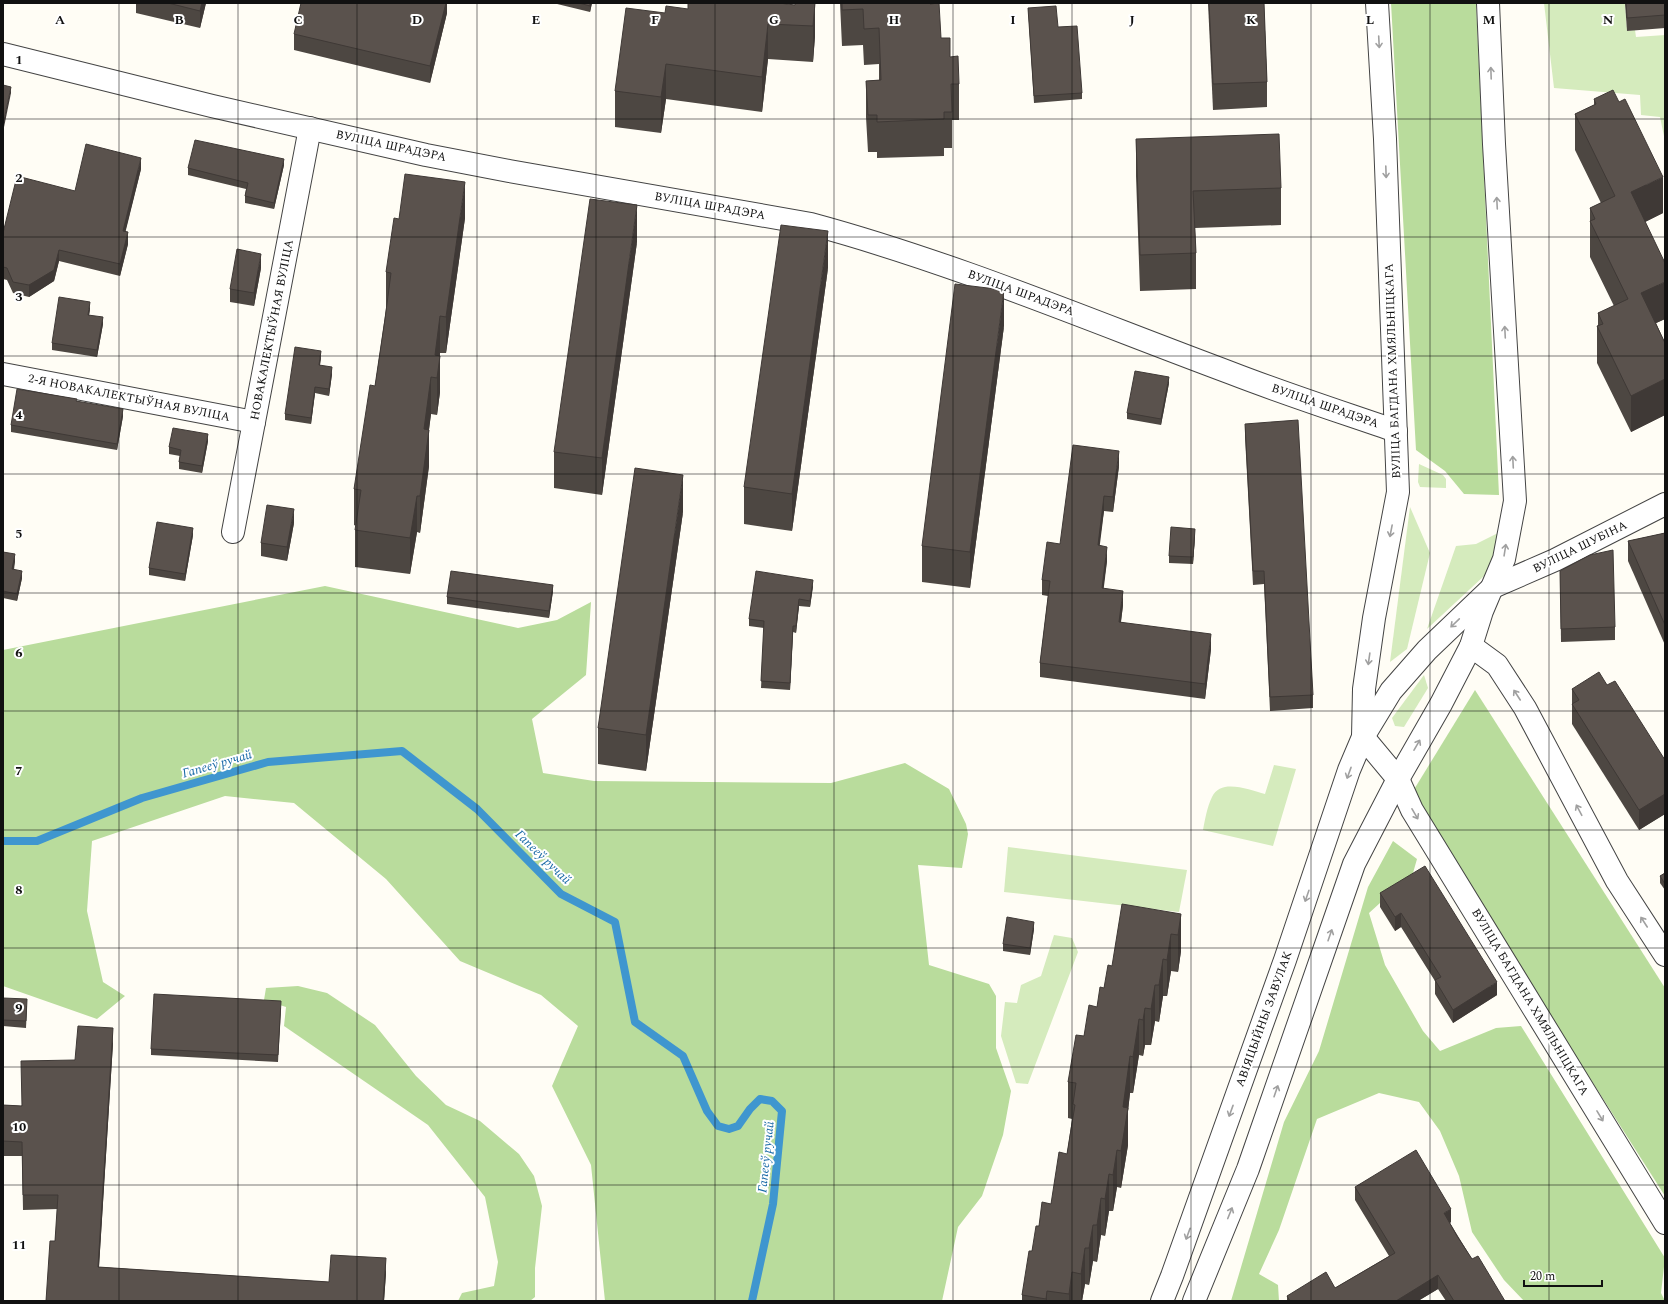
<svg xmlns="http://www.w3.org/2000/svg" width="1668" height="1304" viewBox="0 0 1668 1304" font-family="Spectral,serif">
  <style>
    .green { fill: #d5ebbd }
    .forest { fill: #b9dc9c }
    .lines { fill: none; stroke-linecap: round; stroke-linejoin: round }
    .stream { stroke: #3f96cf; stroke-width: 8 }
    .minor-casing { stroke: #444; stroke-width: 24 }
    .minor { stroke: #fff; stroke-width: 22 }
    .wall { fill: #4d4742 }
    .shaded-wall { fill: #3f3936 }
    .building { fill: #5a524d; stroke: #3f3936 }
    .oneway { stroke: #a0a0a0 }
    .grid { fill: none; stroke: #111; stroke-width: 1; stroke-opacity: 0.55 }
    .labels { text-anchor: middle; dominant-baseline: central; stroke-width: 4; stroke-linejoin: round; paint-order: stroke }
    .street-label { font-size: 12px; fill: #111; stroke: #fff }
    .water-label { font-size: 13px; font-style: italic; fill: #1768a6; stroke: #fff }
    .grid-label { font-size: 13px; text-anchor: middle; font-weight: bold; fill: #111; stroke: #fff; stroke-width: 4; stroke-linejoin: round; paint-order: stroke }
  </style>
  <rect width="100%" height="100%" fill="#fffdf5"/>
  <g class="green">
    <polygon points="1544,3 1625,3 1627,31 1635,30 1636,37 1665,35 1665,141 1660,117 1641,115 1640,95 1554,88"/>
    <polygon points="1419,464 1443,475 1446,479 1446,488 1420,487 1418,482"/>
    <polygon points="1410,507 1430,553 1407,649 1390,662"/>
    <polygon points="1498,533 1496,554 1484,576 1427,629 1456,546 1476,544"/>
    <polygon points="1424,675 1428,688 1404,727 1395,726 1392,718"/>
    <path d="M1274 765 1296 769 1273 846 1203 830C1205 820 1207 807 1212 797 1221 778 1249 790 1265 794Z"/>
    <polygon points="1008,847 1187,870 1179,912 1004,892"/>
    <polygon points="1054,935 1072,938 1078,952 1028,1084 1016,1083 1001,1036 1005,1002 1017,1003 1021,985 1041,976"/>
  </g>
  <g class="forest">
    <polygon points="1391,3 1476,3 1499,495 1464,494 1445,471 1416,450"/>
    <polygon points="325,586 518,628 557,620 591,602 586,675 532,719 543,773 594,781 831,783 905,763 949,789 966,824 968,834 962,868 918,865 929,965 989,984 996,996 996,1048 1011,1091 1003,1135 982,1196 958,1227 942,1301 605,1301 591,1165 552,1086 578,1026 541,995 460,961 386,879 294,803 225,796 92,841 87,911 103,982 125,996 97,1019 3,986 3,650"/>
    <polygon points="1475,690 1665,988 1665,1196 1410,796"/>
    <polygon points="1393,841 1417,859 1413,873 1369,913 1385,965 1423,1031 1440,1051 1496,1028 1521,1026 1665,1258 1661,1293 1665,1301 1524,1301 1504,1280 1472,1232 1459,1176 1440,1131 1419,1102 1379,1093 1317,1119 1279,1230 1259,1274 1278,1285 1279,1301 1231,1301 1284,1122 1319,1051 1368,887"/>
    <polygon points="298,986 327,993 375,1025 416,1076 446,1105 480,1121 519,1154 534,1176 542,1206 535,1268 535,1297 530,1301 458,1301 462,1293 494,1286 498,1262 485,1197 428,1125 284,1026 286,1007 264,1000 266,988"/>
  </g>
  <g class="lines">
    <polyline class="stream" points="3,841 37,841 142,798 268,762 402,751 477,809 561,894 615,922 635,1022 683,1056 707,1111 718,1126 729,1129 738,1126 750,1109 760,1099 772,1101 782,1111 773,1204 752,1301"/>
    <g class="minor-casing">
      <g id="minor">
        <polyline points="1377,3 1385,139 1398,492 1374,618 1364,689 1363,737 1398,779 1412,810 1665,1223"/>
        <path d="M3 54 212 106 426 155 509 171 811 224C955 263 1091 321 1231 373 1285 394 1341 412 1396 431"/>
        <polyline points="3,374 254,422"/>
        <polyline points="233,532 310,128"/>
        <polyline points="1471,646 1497,665 1525,708 1617,881 1665,955"/>
        <polyline points="1162,1301 1172,1276 1285,960 1349,770 1363,737 1391,691 1427,650 1493,587 1555,560 1665,504"/>
        <polyline points="1194,1301 1248,1169 1354,864 1398,779 1441,704 1471,646 1482,611 1504,559 1515,501 1494,144 1488,3"/>
      </g>
    </g>
    <use href="#minor" class="minor"/>
  </g>
  <g class="wall">
    <polygon points="136,3 206,3 200,28 136,13"/>
    <polygon points="447,3 447,13 430,83 294,50 294,34"/>
    <polygon points="553,3 592,3 590,12"/>
    <polygon points="815,3 815,36 813,62 768,59 762,112 666,99 661,133 615,127 615,91 665,13 688,9 795,5"/>
    <polygon points="840,3 929,3 941,38 950,57 959,84 959,120 952,120 952,148 944,148 944,156 877,158 877,152 868,152 866,117 866,81 879,80 879,64 864,65 863,45 842,46"/>
    <polygon points="1208,3 1264,3 1267,82 1267,107 1213,110"/>
    <polygon points="1625,3 1665,3 1665,28 1627,31"/>
    <polygon points="1028,8 1058,27 1082,93 1082,99 1034,103"/>
    <polygon points="1594,99 1663,213 1645,222 1665,319 1656,323 1665,343 1665,415 1631,432 1597,363 1597,326 1598,326 1598,313 1614,306 1590,257 1590,208 1601,203 1575,150 1575,114 1594,105"/>
    <polygon points="1136,139 1281,188 1281,225 1195,228 1196,253 1196,289 1140,291 1136,176"/>
    <polygon points="284,165 274,209 245,203 245,196 246,189 188,175 188,168"/>
    <polygon points="141,169 125,232 128,244 120,276 59,261 54,281 29,297 13,293 7,280 3,279 3,233 75,191"/>
    <polygon points="465,218 446,353 440,353 440,392 437,415 431,414 429,430 429,466 420,533 417,532 410,574 355,567 355,530 356,526 354,525 354,489 375,386 386,309 386,272 399,219"/>
    <polygon points="637,242 602,495 554,488 554,452"/>
    <polygon points="261,268 254,306 230,302 230,289"/>
    <polygon points="828,268 792,531 744,524 744,487"/>
    <polygon points="90,309 89,315 103,324 97,357 52,350 52,343"/>
    <polygon points="1004,326 970,588 922,582 922,546"/>
    <polygon points="321,357 320,365 332,374 329,396 315,393 311,424 285,420 285,414"/>
    <polygon points="1169,383 1161,425 1127,419 1127,413"/>
    <polygon points="77,401 123,416 117,450 11,432 11,425"/>
    <polygon points="1245,424 1313,695 1313,708 1270,711 1264,584 1253,585 1245,437"/>
    <polygon points="208,441 202,473 179,469 179,462 180,456 169,454 169,447"/>
    <polygon points="1119,466 1113,512 1104,511 1099,545 1107,561 1103,588 1123,605 1121,622 1211,649 1205,699 1040,677 1040,663 1048,596 1042,595 1042,580 1060,544"/>
    <polygon points="683,512 646,771 598,764 598,728"/>
    <polygon points="294,523 287,561 261,556 261,543"/>
    <polygon points="1665,533 1665,645 1628,561 1628,541"/>
    <polygon points="193,535 185,581 149,575 149,568"/>
    <polygon points="1195,536 1193,564 1169,563 1169,556"/>
    <polygon points="3,552 15,561 14,570 22,578 17,601 3,598"/>
    <polygon points="1560,571 1615,627 1615,640 1561,642"/>
    <polygon points="813,586 810,607 799,606 796,633 793,632 790,690 761,688 764,628 749,626 749,619"/>
    <polygon points="553,591 549,618 447,604 447,597"/>
    <polygon points="1607,685 1665,760 1665,814 1639,830 1572,724 1572,689"/>
    <polygon points="1665,873 1665,890 1660,883 1660,876"/>
    <polygon points="1380,893 1497,995 1453,1023 1435,994 1435,981 1401,927 1395,931 1380,907"/>
    <polygon points="1181,914 1181,951 1178,972 1171,971 1167,996 1163,996 1159,1022 1155,1021 1151,1045 1145,1045 1143,1056 1139,1055 1133,1093 1130,1093 1128,1111 1128,1145 1121,1188 1117,1187 1113,1211 1109,1211 1105,1236 1101,1235 1097,1262 1093,1261 1089,1285 1085,1284 1082,1301 1022,1301 1022,1295 1032,1251 1039,1226 1051,1204 1067,1154 1072,1119 1068,1118 1068,1082 1084,1036 1097,1007 1112,966"/>
    <polygon points="1034,929 1030,955 1003,951 1003,944"/>
    <polygon points="3,998 27,1006 26,1028 3,1026"/>
    <polygon points="281,1008 278,1062 151,1055 151,1049"/>
    <polygon points="113,1043 99,1267 329,1282 386,1273 384,1301 46,1301 55,1241 58,1209 23,1210 22,1156 3,1156 3,1105 21,1106 75,1060"/>
    <polygon points="1355,1187 1451,1222 1450,1223 1472,1259 1505,1301 1446,1301 1438,1289 1418,1301 1287,1301 1287,1296 1335,1288 1389,1256 1355,1200"/>
  </g>
  <g class="shaded-wall">
    <polygon points="202,3 206,3 200,28 200,11"/>
    <polygon points="446,3 447,3 447,13 430,83 430,66"/>
    <polygon points="590,3 592,3 590,12"/>
    <polygon points="815,3 815,36 813,62 813,26"/>
    <polygon points="768,24 768,59 762,112 762,77"/>
    <polygon points="666,64 666,99 661,133 661,97"/>
    <polygon points="11,87 11,93 3,132 3,125"/>
    <polygon points="141,158 141,169 123,242 123,231"/>
    <polygon points="284,159 284,165 274,209 274,203"/>
    <polygon points="1663,177 1663,213 1631,229 1631,192"/>
    <polygon points="465,182 465,218 446,353 446,317"/>
    <polygon points="637,205 637,242 602,495 602,458"/>
    <polygon points="828,231 828,268 792,531 792,494"/>
    <polygon points="128,232 128,244 120,276 120,264"/>
    <polygon points="59,250 59,261 54,281 29,297 29,285"/>
    <polygon points="261,254 261,268 254,306 254,293"/>
    <polygon points="1665,282 1665,319 1641,330 1641,293"/>
    <polygon points="1004,290 1004,326 970,588 970,552"/>
    <polygon points="90,302 90,309 88,322 88,315"/>
    <polygon points="440,316 440,353 436,378 435,355"/>
    <polygon points="103,317 103,324 97,357 97,350"/>
    <polygon points="321,351 321,357 319,372 319,365"/>
    <polygon points="440,356 440,392 437,415 437,378"/>
    <polygon points="332,367 332,374 329,396 329,389"/>
    <polygon points="431,377 431,414 424,466 424,429"/>
    <polygon points="1169,377 1169,383 1161,425 1161,419"/>
    <polygon points="1665,379 1665,415 1631,432 1631,396"/>
    <polygon points="315,387 315,393 311,424 311,418"/>
    <polygon points="123,409 123,416 117,450 117,444"/>
    <polygon points="429,430 429,466 420,533 420,496"/>
    <polygon points="208,434 208,441 202,473 202,466"/>
    <polygon points="1119,451 1119,466 1113,512 1113,497"/>
    <polygon points="683,475 683,512 646,771 646,735"/>
    <polygon points="417,496 417,532 410,574 410,538"/>
    <polygon points="1104,496 1104,511 1098,560 1098,545"/>
    <polygon points="294,509 294,523 287,561 287,547"/>
    <polygon points="193,528 193,535 185,581 185,574"/>
    <polygon points="1195,529 1195,536 1193,564 1193,557"/>
    <polygon points="1107,547 1107,561 1102,603 1102,588"/>
    <polygon points="15,554 15,561 12,576 12,569"/>
    <polygon points="22,571 22,578 17,601 17,594"/>
    <polygon points="813,580 813,586 810,607 810,601"/>
    <polygon points="553,585 553,591 549,618 549,611"/>
    <polygon points="1123,591 1123,605 1119,636 1119,622"/>
    <polygon points="799,599 799,606 796,633 796,626"/>
    <polygon points="793,626 793,632 790,690 790,683"/>
    <polygon points="1211,634 1211,649 1205,699 1205,684"/>
    <polygon points="1665,794 1665,814 1639,830 1639,810"/>
    <polygon points="1401,913 1401,927 1395,931 1395,917"/>
    <polygon points="1181,914 1181,951 1178,972 1178,935"/>
    <polygon points="1034,922 1034,929 1030,955 1030,948"/>
    <polygon points="1171,934 1171,971 1167,996 1167,960"/>
    <polygon points="1163,959 1163,996 1159,1022 1159,985"/>
    <polygon points="1497,982 1497,995 1453,1023 1453,1010"/>
    <polygon points="1155,985 1155,1021 1151,1045 1151,1009"/>
    <polygon points="1145,1008 1145,1045 1143,1056 1143,1020"/>
    <polygon points="1139,1019 1139,1055 1133,1093 1133,1057"/>
    <polygon points="113,1028 113,1043 98,1282 98,1267"/>
    <polygon points="1130,1056 1130,1093 1128,1111 1128,1145 1121,1188 1121,1151 1123,1107"/>
    <polygon points="1117,1150 1117,1187 1113,1211 1113,1175"/>
    <polygon points="1109,1174 1109,1211 1105,1236 1105,1199"/>
    <polygon points="1101,1198 1101,1235 1097,1262 1097,1225"/>
    <polygon points="1451,1209 1451,1222 1444,1226 1444,1213"/>
    <polygon points="1093,1225 1093,1261 1089,1285 1089,1248"/>
    <polygon points="1085,1248 1085,1284 1082,1301 1081,1301 1081,1274"/>
    <polygon points="386,1258 386,1273 384,1301 383,1301"/>
    <polygon points="1072,1272 1072,1301 1069,1301 1069,1294"/>
    <polygon points="1438,1275 1438,1289 1418,1301 1396,1301"/>
    <polygon points="1047,1291 1047,1301 1046,1301 1046,1299"/>
  </g>
  <g class="building">
    <polygon points="168,3 202,3 200,11"/>
    <polygon points="301,3 446,3 430,66 294,34"/>
    <polygon points="579,3 590,3 590,6"/>
    <polygon points="688,3 779,3 795,5 795,3 815,3 813,26 768,24 762,77 666,64 661,97 615,91 626,8 665,13 666,6 688,9"/>
    <polygon points="842,3 929,3 930,4 939,3 941,38 950,38 950,57 958,56 959,84 951,84 952,112 944,112 944,119 877,122 877,115 868,115 866,81 881,80 879,28 864,29 863,9 842,10"/>
    <polygon points="1209,3 1264,3 1267,82 1213,84"/>
    <polygon points="1626,3 1665,3 1665,15 1627,18"/>
    <polygon points="1056,6 1058,27 1077,26 1082,93 1034,96 1028,8"/>
    <polygon points="3,85 11,87 3,125"/>
    <polygon points="1613,90 1619,102 1625,99 1663,177 1631,192 1665,263 1665,282 1641,293 1665,343 1665,379 1631,396 1597,326 1603,324 1598,313 1628,299 1590,221 1595,219 1590,208 1615,196 1575,114 1596,104 1594,99"/>
    <polygon points="1279,134 1281,188 1193,191 1196,253 1140,255 1136,139"/>
    <polygon points="195,140 284,159 274,203 245,196 248,183 188,168"/>
    <polygon points="86,144 141,158 123,231 128,232 120,264 59,250 54,270 29,285 13,282 7,268 3,267 3,233 17,176 75,191"/>
    <polygon points="405,174 465,182 446,317 440,316 435,355 440,356 437,378 431,377 424,429 429,430 420,496 417,496 410,538 355,530 361,490 354,489 370,385 375,386 385,319 391,273 386,272 394,218 399,219"/>
    <polygon points="590,199 637,205 602,458 554,452"/>
    <polygon points="781,225 828,231 792,494 744,487"/>
    <polygon points="237,249 261,254 254,293 230,289"/>
    <polygon points="955,284 1004,290 970,552 922,546"/>
    <polygon points="59,297 90,302 88,315 103,317 97,350 52,343"/>
    <polygon points="295,347 321,351 319,365 332,367 329,389 315,387 311,418 285,414"/>
    <polygon points="1135,371 1169,377 1161,419 1127,413"/>
    <polygon points="17,389 77,399 76,401 123,409 117,444 11,425"/>
    <polygon points="1298,420 1313,695 1270,697 1264,571 1253,571 1245,424"/>
    <polygon points="173,428 208,434 202,466 179,462 181,450 169,447"/>
    <polygon points="1073,445 1119,451 1113,497 1104,496 1098,545 1107,547 1102,588 1123,591 1119,622 1211,634 1205,684 1040,663 1050,581 1042,580 1047,542 1060,544"/>
    <polygon points="635,468 683,475 646,735 598,728"/>
    <polygon points="267,505 294,509 287,547 261,543"/>
    <polygon points="157,522 193,528 185,574 149,568"/>
    <polygon points="1171,527 1195,529 1193,557 1169,556"/>
    <polygon points="1665,533 1665,625 1628,541"/>
    <polygon points="1613,550 1615,627 1561,629 1560,571 1590,555"/>
    <polygon points="3,552 15,554 12,569 22,571 17,594 3,591"/>
    <polygon points="451,571 553,585 549,611 447,597"/>
    <polygon points="756,571 813,580 810,601 799,599 796,626 793,626 790,683 761,681 764,621 749,619"/>
    <polygon points="1599,672 1607,685 1615,681 1665,760 1665,794 1639,810 1572,704 1579,700 1572,689"/>
    <polygon points="1425,866 1497,982 1453,1010 1435,980 1441,977 1401,913 1395,917 1380,893"/>
    <polygon points="1665,873 1665,884 1660,876"/>
    <polygon points="1122,904 1181,914 1178,935 1171,934 1167,960 1163,959 1159,985 1155,985 1151,1009 1145,1008 1143,1020 1139,1019 1133,1057 1130,1056 1123,1107 1128,1108 1121,1151 1117,1150 1113,1175 1109,1174 1105,1199 1101,1198 1097,1225 1093,1225 1089,1248 1085,1248 1081,1274 1072,1272 1069,1294 1047,1291 1046,1299 1022,1295 1029,1251 1032,1251 1036,1226 1039,1226 1042,1202 1051,1204 1059,1152 1067,1154 1075,1105 1073,1104 1076,1083 1068,1082 1076,1035 1084,1036 1089,1005 1097,1007 1100,987 1104,988 1108,965 1112,966"/>
    <polygon points="1007,917 1034,922 1030,948 1003,944"/>
    <polygon points="154,994 281,1001 278,1055 151,1049"/>
    <polygon points="3,998 27,999 26,1021 3,1020"/>
    <polygon points="78,1026 113,1028 98,1267 329,1282 331,1255 386,1258 383,1301 46,1301 50,1241 55,1241 58,1195 23,1195 22,1142 3,1141 3,1105 22,1106 21,1061 75,1060"/>
    <polygon points="1416,1150 1451,1209 1444,1213 1457,1236 1472,1259 1478,1256 1505,1301 1454,1301 1438,1275 1396,1301 1290,1301 1287,1296 1326,1272 1335,1288 1395,1253 1355,1187"/>
  </g>
  <defs><path id="oneway-shaft" d="M-6 0H5M1.5-3L5.5 0L1.5 3" fill="none" stroke-width="1.6" stroke-linecap="round" stroke-linejoin="round"/></defs>
  <g class="oneway">
    <use href="#oneway-shaft" transform="translate(1379 42) rotate(87)"/>
    <use href="#oneway-shaft" transform="translate(1491 73) rotate(-92)"/>
    <use href="#oneway-shaft" transform="translate(1386 172) rotate(88)"/>
    <use href="#oneway-shaft" transform="translate(1497 203) rotate(-93)"/>
    <use href="#oneway-shaft" transform="translate(1505 332) rotate(-93)"/>
    <use href="#oneway-shaft" transform="translate(1513 462) rotate(-93)"/>
    <use href="#oneway-shaft" transform="translate(1391 531) rotate(101)"/>
    <use href="#oneway-shaft" transform="translate(1505 550) rotate(-81)"/>
    <use href="#oneway-shaft" transform="translate(1455 623) rotate(136)"/>
    <use href="#oneway-shaft" transform="translate(1369 659) rotate(98)"/>
    <use href="#oneway-shaft" transform="translate(1517 695) rotate(-123)"/>
    <use href="#oneway-shaft" transform="translate(1417 745) rotate(-60)"/>
    <use href="#oneway-shaft" transform="translate(1349 773) rotate(110)"/>
    <use href="#oneway-shaft" transform="translate(1579 810) rotate(-118)"/>
    <use href="#oneway-shaft" transform="translate(1415 814) rotate(60)"/>
    <use href="#oneway-shaft" transform="translate(1307 896) rotate(109)"/>
    <use href="#oneway-shaft" transform="translate(1644 922) rotate(-123)"/>
    <use href="#oneway-shaft" transform="translate(1330 935) rotate(-71)"/>
    <use href="#oneway-shaft" transform="translate(1276 1091) rotate(-71)"/>
    <use href="#oneway-shaft" transform="translate(1231 1111) rotate(110)"/>
    <use href="#oneway-shaft" transform="translate(1600 1116) rotate(59)"/>
    <use href="#oneway-shaft" transform="translate(1230 1213) rotate(-68)"/>
    <use href="#oneway-shaft" transform="translate(1188 1234) rotate(110)"/>
  </g>
  <path class="grid" d="M119 3V1301M238 3V1301M357 3V1301M477 3V1301M596 3V1301M715 3V1301M834 3V1301M953 3V1301M1072 3V1301M1191 3V1301M1311 3V1301M1430 3V1301M1549 3V1301M3 119H1665M3 237H1665M3 356H1665M3 474H1665M3 593H1665M3 711H1665M3 830H1665M3 948H1665M3 1067H1665M3 1185H1665"/>
  <g class="labels">
    <g class="street-label">
      <text transform="translate(391 146) rotate(12)">ВУЛІЦА ШРАДЭРА</text>
      <text transform="translate(710 206) rotate(10)">ВУЛІЦА ШРАДЭРА</text>
      <text transform="translate(1021 293) rotate(20)">ВУЛІЦА ШРАДЭРА</text>
      <text transform="translate(272 330) rotate(-79)">НОВАКАЛЕКТЫЎНАЯ ВУЛІЦА</text>
      <text transform="translate(1393 371) rotate(-92)">ВУЛІЦА БАГДАНА ХМЯЛЬНІЦКАГА</text>
      <text transform="translate(129 398) rotate(11)">2-Я НОВАКАЛЕКТЫЎНАЯ ВУЛІЦА</text>
      <text transform="translate(1325 406) rotate(19)">ВУЛІЦА ШРАДЭРА</text>
      <text transform="translate(1580 547) rotate(-26)">ВУЛІЦА ШУБІНА</text>
      <text transform="translate(1530 1002) rotate(59)">ВУЛІЦА БАГДАНА ХМЯЛЬНІЦКАГА</text>
      <text transform="translate(1264 1019) rotate(-70)">АВІЯЦЫЙНЫ ЗАВУЛАК</text>
    </g>
    <g class="water-label">
      <text transform="translate(217 764) rotate(-16)">Гапееў ручай</text>
      <text transform="translate(543 857) rotate(44)">Гапееў ручай</text>
      <text transform="translate(766 1157) rotate(-84)">Гапееў ручай</text>
    </g>
  </g>
  <g class="grid-label">
    <text x="60" y="24">A</text>
    <text x="179" y="24">B</text>
    <text x="298" y="24">C</text>
    <text x="417" y="24">D</text>
    <text x="536" y="24">E</text>
    <text x="655" y="24">F</text>
    <text x="774" y="24">G</text>
    <text x="894" y="24">H</text>
    <text x="1013" y="24">I</text>
    <text x="1132" y="24">J</text>
    <text x="1251" y="24">K</text>
    <text x="1370" y="24">L</text>
    <text x="1489" y="24">M</text>
    <text x="1608" y="24">N</text>
    <text x="19" y="64">1</text>
    <text x="19" y="182">2</text>
    <text x="19" y="301">3</text>
    <text x="19" y="419">4</text>
    <text x="19" y="538">5</text>
    <text x="19" y="657">6</text>
    <text x="19" y="775">7</text>
    <text x="19" y="894">8</text>
    <text x="19" y="1012">9</text>
    <text x="19" y="1131">10</text>
    <text x="19" y="1249">11</text>
  </g>
  <rect width="1668" height="1304" fill="none" stroke="#111111" stroke-width="8"/>
  <path d="M1524 1280v6h78v-6" fill="none" stroke="#111111" stroke-width="2"/>
  <text x="1530" y="1280" font-size="12" fill="#111111" stroke="#ffffff" stroke-width="3" paint-order="stroke">20 m</text>
</svg>
